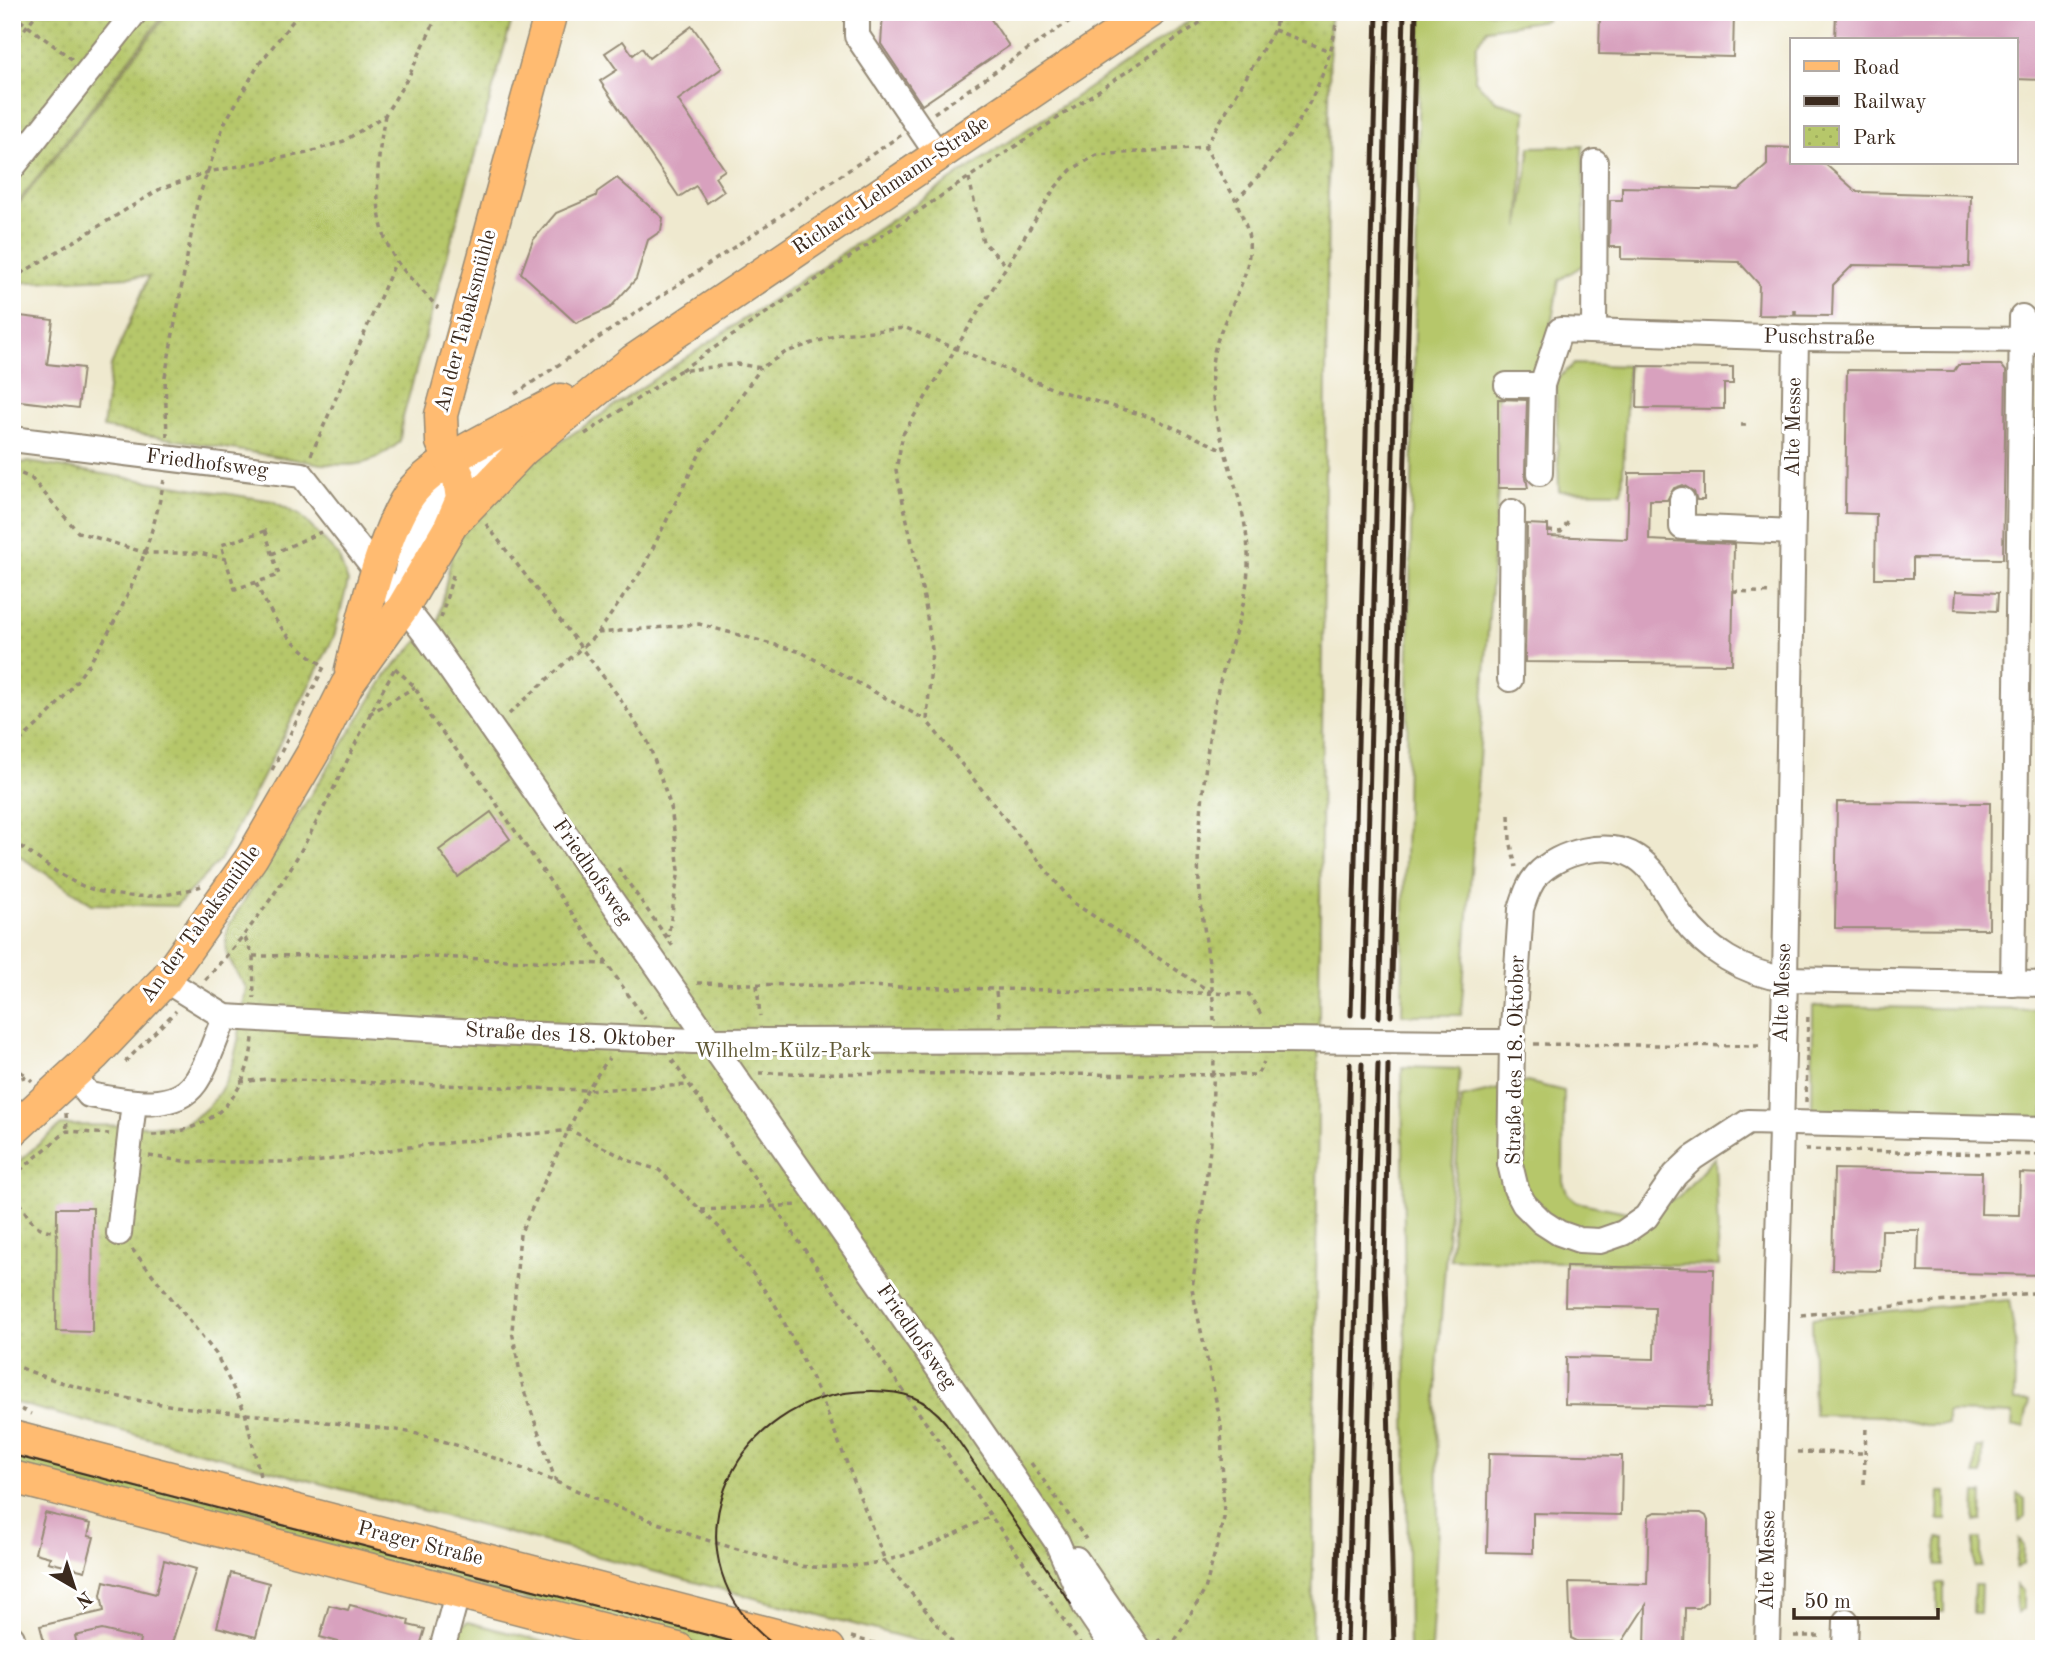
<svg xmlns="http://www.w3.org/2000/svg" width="2056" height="1661" viewBox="0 0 2056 1661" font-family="'Old Standard TT',serif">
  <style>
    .grass { fill: #b6c76a; stroke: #787844; stroke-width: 2 }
    .park { fill: url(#park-dots); stroke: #787844; stroke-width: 2 }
    .building { fill: #d8a1be }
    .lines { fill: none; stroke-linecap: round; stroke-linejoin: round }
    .minor-casing { stroke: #958a76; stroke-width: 28 }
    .major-casing { stroke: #958a76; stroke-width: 35 }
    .path { stroke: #958a76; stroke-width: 3.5; stroke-dasharray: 5 5; stroke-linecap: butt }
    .minor { stroke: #fff; stroke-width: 24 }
    .major { stroke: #ffbb71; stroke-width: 32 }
    .tram { stroke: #3b2a1e; stroke-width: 2 }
    .rail { stroke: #3b2a1e; stroke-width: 5 }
    .minor-bridge-casing { stroke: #958a76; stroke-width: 28; stroke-linecap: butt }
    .minor-bridge { stroke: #fff; stroke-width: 24 }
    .labels { text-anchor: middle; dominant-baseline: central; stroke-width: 6; stroke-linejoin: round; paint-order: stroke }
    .street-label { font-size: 21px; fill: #3b2a1e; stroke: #fff }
    .park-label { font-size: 21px; fill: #605935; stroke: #fff }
  </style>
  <defs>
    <pattern id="park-dots" width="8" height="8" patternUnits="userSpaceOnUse" patternTransform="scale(1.75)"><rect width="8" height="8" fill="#b6c76a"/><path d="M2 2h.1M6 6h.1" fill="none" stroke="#9dab5b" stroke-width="1.8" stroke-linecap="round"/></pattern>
  </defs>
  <rect width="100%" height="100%" fill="#fff"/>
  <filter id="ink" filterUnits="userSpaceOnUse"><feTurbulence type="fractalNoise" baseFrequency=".0143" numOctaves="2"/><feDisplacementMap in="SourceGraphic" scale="14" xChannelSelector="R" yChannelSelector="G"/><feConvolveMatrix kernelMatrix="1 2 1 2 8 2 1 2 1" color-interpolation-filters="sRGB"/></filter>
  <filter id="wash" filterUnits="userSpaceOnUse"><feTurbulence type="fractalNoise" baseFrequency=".00686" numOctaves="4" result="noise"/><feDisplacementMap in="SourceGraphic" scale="28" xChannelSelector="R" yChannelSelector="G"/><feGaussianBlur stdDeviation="1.57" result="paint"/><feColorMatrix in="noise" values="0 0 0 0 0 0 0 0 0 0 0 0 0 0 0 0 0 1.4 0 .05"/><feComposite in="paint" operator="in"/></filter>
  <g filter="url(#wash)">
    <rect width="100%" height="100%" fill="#efe9cf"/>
    <g class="grass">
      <polygon points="1421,12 1547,12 1546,20 1487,29 1476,46 1475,81 1496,101 1526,110 1519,227 1530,147 1583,146 1585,264 1559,280 1542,375 1504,373 1498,399 1498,488 1461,1015 1402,1015"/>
      <polygon points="1574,364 1628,366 1622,492 1559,491 1556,380"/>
      <polygon points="1813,1006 2044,1010 2044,1118 1812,1114"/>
      <polygon points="1402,1067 1460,1069 1437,1370 1438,1525 1431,1649 1409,1649"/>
      <polygon points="1527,1082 1564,1091 1563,1181 1567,1193 1576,1202 1627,1212 1679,1197 1715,1157 1719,1266 1450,1259 1461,1098"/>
      <polygon points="2009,1300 2016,1342 2014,1401 2029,1401 2024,1427 2012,1427 2013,1414 1947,1412 1947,1425 1924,1425 1882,1416 1814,1415 1812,1318"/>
      <polygon points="1976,1447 1983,1447 1982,1475 1975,1475"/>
      <polygon points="12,1448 790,1649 716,1649 12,1468"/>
      <polygon points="1939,1492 1946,1492 1946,1520 1938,1520"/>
      <polygon points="1976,1493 1983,1493 1982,1521 1975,1521"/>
      <polygon points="2018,1494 2025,1499 2025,1518 2019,1522"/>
      <polygon points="1938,1538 1945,1538 1944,1566 1937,1566"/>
      <rect x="1974" y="1539" width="7" height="28"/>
      <polygon points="2019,1539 2024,1545 2023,1564 2016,1568"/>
      <rect x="1937" y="1584" width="7" height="28"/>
      <polygon points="1974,1585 1981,1585 1980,1613 1973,1613"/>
      <polygon points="2016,1585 2023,1591 2023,1609 2017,1614"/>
      <polygon points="468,1622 570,1649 451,1649 456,1629"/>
    </g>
    <g class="park">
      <polygon points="12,12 166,12 12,210"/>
      <path d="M169 12H514L402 421 400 442C370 466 360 466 322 464L103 428 111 366 149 276 12 283V213Z"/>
      <path d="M1202 12H1210L1215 18 1224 12H1330L1312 1649H948L12 1402V1167L61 1125 178 1126C236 1104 238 1040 246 987 231 965 220 951 229 925L386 675 439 619 453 547 472 519 535 459Z"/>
      <polygon points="28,462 273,501 301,516 338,555 348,582 334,637 220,860 176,906 92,904 12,851 12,464"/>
    </g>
    <g id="blocks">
      <g class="building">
        <polygon points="883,12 986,12 1009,46 922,105 881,44"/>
        <polygon points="1600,12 1734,12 1733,57 1599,54"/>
        <polygon points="1836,12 2044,12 2044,80 2016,79 2016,40 1835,40"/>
        <polygon points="692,26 722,68 678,100 725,170 715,177 724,191 707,203 696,186 679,197 600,81 617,70 605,53 623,41 633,55 642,48 649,58"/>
        <polygon points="1767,147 1792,148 1792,163 1824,163 1857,192 1971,195 1969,267 1853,265 1833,285 1832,316 1758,315 1759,284 1739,262 1621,259 1621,247 1609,247 1610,200 1622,200 1622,187 1739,190 1767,165"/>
        <polygon points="617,178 663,218 661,231 648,240 636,279 610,308 576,323 521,273 533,240 556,213 596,196 597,192"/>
        <polygon points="12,315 53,320 47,364 83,368 78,408 12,400"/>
        <polygon points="1958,365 2001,365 2006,371 2003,559 1913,558 1913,578 1875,578 1876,514 1845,513 1847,370 1954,371"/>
        <polygon points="1638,366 1733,367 1733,384 1724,384 1724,409 1637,408"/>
        <polygon points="1498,399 1527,400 1525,473 1528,488 1498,488"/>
        <polygon points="1629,473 1704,473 1704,500 1697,500 1694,492 1683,485 1674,488 1667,500 1650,500 1649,540 1734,544 1732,664 1525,662 1527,524 1548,525 1548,536 1627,539"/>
        <polygon points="1956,591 1998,593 1997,611 1955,609"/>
        <polygon points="1837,802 1990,803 1989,929 1835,928"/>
        <polygon points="491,812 510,839 458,877 439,850"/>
        <polygon points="1834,1169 1982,1172 1981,1214 2019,1215 2020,1173 2044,1174 2044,1275 1918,1272 1919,1230 1882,1230 1881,1271 1832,1270"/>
        <polygon points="57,1208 93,1208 92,1332 56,1331"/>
        <polygon points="1566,1266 1714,1269 1711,1407 1565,1404 1566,1357 1654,1359 1655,1308 1565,1306"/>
        <polygon points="1489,1453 1622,1456 1621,1515 1533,1513 1533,1553 1487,1552"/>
        <polygon points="1655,1512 1701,1513 1706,1516 1708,1521 1707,1601 1698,1608 1685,1608 1684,1649 1645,1649 1646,1605 1622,1642 1577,1641 1571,1638 1569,1582 1647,1584 1649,1515"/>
        <polygon points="45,1513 91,1524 88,1536 94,1537 85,1571 48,1562 50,1557 35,1553"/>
        <polygon points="164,1560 196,1569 170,1649 138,1649 140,1639 102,1630 75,1636 78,1649 46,1649 40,1626 104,1611 101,1595 104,1581 156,1594"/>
        <polygon points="231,1573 269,1583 256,1637 217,1627"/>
        <polygon points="329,1605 348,1610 350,1605 409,1620 408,1625 425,1629 419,1649 364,1649 320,1637"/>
      </g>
    </g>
  </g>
  <g filter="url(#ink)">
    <use href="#blocks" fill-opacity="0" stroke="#958a76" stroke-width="2"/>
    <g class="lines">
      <g class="minor-casing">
        <g id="minor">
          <polyline points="857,12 857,36 938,155"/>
          <polyline points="12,168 135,12"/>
          <polyline points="1594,330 1595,162"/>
          <polyline points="1507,385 1542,385"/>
          <polyline points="12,439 302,475 427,636 938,1368 1057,1542 1085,1606 1114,1649"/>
          <polyline points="1540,473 1542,385 1560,330 1796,338 2044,340"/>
          <polyline points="1682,500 1682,527 1792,532"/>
          <path d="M403 603C410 503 453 481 529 430"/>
          <polyline points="1510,679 1512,512"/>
          <polyline points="165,980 225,1017 494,1033 693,1041 1279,1040"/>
          <polyline points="2013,984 2022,317"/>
          <path d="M2044 984 1785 979C1745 974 1705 949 1682 917 1667 897 1658 871 1636 857 1609 839 1558 852 1537 875 1528 885 1525 897 1521 909L1512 1042 1510 1164 1516 1189 1524 1204 1542 1222 1559 1233 1579 1240 1600 1241 1623 1233 1646 1217 1675 1175 1693 1158 1748 1122 2044 1129"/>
          <polyline points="1462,1042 1512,1042"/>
          <path d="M73 1075 89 1095C120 1100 173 1114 195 1083 208 1065 215 1038 225 1017"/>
          <polyline points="119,1233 134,1102"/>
          <polyline points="1076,1559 1138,1649"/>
          <polyline points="12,1638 15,1649"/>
          <polyline points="442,1649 458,1591"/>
          <polyline points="1767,1649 1785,979 1796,338"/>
          <polyline points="1845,1649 1846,1621"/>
        </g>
      </g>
      <g class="major-casing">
        <g id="major">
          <polyline points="455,521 524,449 633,361 1150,12"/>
          <path d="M351 670C361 626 386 521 414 489 444 455 520 423 561 400"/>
          <polyline points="12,1131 94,1055 165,980 252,857 314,751 347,685 403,607 450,527 462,499 459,478 442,442 441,415 551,12"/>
          <polyline points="12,1437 829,1649"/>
          <polyline points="12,1477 678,1649"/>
        </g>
      </g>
      <g class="path">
        <polyline points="12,14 73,60"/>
        <polyline points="1274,30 1330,51"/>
        <polyline points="12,45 38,12"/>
        <polyline points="934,113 1083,12"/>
        <path d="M385 115C377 160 369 224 398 263 410 279 425 293 438 308"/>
        <polyline points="1205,147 1274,30 1279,12"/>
        <polyline points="969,178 983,242 1006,265"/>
        <polyline points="12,279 160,189 208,172 307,153 344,141 385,115 409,76 439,12"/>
        <polyline points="1795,315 1795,307"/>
        <polyline points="681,370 1216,12"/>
        <polyline points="515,394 901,135"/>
        <polyline points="1741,425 1749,425"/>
        <polyline points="585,434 679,371 738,364 761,368 786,352 840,334 906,328 1056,390 1150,417 1224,450"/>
        <polyline points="167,437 165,377 197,203 224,124 259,64 300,12"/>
        <polyline points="311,455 396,261"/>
        <polyline points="12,470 31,478 78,532 146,553 199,553 226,559"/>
        <polyline points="486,524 616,693 648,742 671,807 679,870 668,937"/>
        <polygon points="265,531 279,575 235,589 221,545"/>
        <polyline points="1548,531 1561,532 1569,521"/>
        <polyline points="272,554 321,532"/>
        <path d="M256 583C275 624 288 641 324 666"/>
        <polyline points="1733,591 1772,593"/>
        <polyline points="441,618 453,575"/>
        <polyline points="598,633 642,570 701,451 761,368"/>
        <polyline points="395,668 415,687 430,717 478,777 645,1019"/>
        <polyline points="369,714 415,687"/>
        <polyline points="509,714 598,633 699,624 801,652 926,720"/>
        <path d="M12 748C26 735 42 722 55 707 111 645 149 561 164 480"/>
        <polyline points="272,770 325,665"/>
        <polyline points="1509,815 1510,840 1516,867"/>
        <path d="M12 841C32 853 51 870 72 881 110 901 161 900 201 886"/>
        <polyline points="618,868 674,948"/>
        <polyline points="245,938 253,956 254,998"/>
        <polyline points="253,956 385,955 607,964"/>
        <path d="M205 980C231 951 255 923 276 891 323 821 353 741 395 668"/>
        <polyline points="697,983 1249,994 1263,1018"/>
        <polyline points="757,985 760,1016"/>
        <polyline points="996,992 1000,1021"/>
        <polyline points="1212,993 1072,902 927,721 932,649 924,598 896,470 903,434 1054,189 1071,170 1097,155 1205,147 1236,200"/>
        <path d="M1214 1021C1213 960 1194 898 1199 837 1203 791 1208 730 1219 685 1232 638 1250 602 1248 552 1245 488 1208 431 1212 366 1215 322 1253 285 1249 240 1248 227 1240 212 1236 200 1284 153 1333 81 1337 12"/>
        <polyline points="1534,1044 1759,1046"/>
        <polyline points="672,1060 1084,1649"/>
        <polyline points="125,1062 176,1011"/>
        <polyline points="12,1066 27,1076"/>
        <polyline points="759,1073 1257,1075 1264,1062"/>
        <polyline points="12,1081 27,1076 32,1081"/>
        <polyline points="240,1082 267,1079 587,1090 688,1085"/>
        <polyline points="1806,1102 1808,1012"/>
        <polyline points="66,1113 67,1131"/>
        <path d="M152 1135C212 1132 247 1099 253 1038"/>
        <polyline points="1805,1150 2044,1155"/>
        <polyline points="149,1156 190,1162 315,1162 409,1147 570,1130 630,1161 659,1170 722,1230 777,1308 821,1397 886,1563 958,1649"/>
        <polyline points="12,1164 23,1154"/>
        <polyline points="12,1177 67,1131 109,1134"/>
        <path d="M12 1195C31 1214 27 1229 57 1232"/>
        <polyline points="701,1210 800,1205"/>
        <polyline points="132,1249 216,1354 245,1412 260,1476"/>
        <polyline points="1801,1315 2044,1292"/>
        <path d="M12 1364C117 1410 231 1410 343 1424 368 1428 396 1428 421 1435 534 1464 636 1524 749 1552 768 1557 790 1566 810 1567 884 1570 926 1550 990 1516"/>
        <polyline points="12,1405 31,1414"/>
        <polyline points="1797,1452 1865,1453"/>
        <polyline points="1031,1463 1086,1539"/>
        <polyline points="556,1482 523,1388 512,1331 520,1234 587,1090 609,1058"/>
        <polyline points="1864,1484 1866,1426"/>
        <polyline points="1794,1636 1824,1636"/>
        <polyline points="851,1637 896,1649"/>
        <polyline points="1158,1639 1165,1649"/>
        <polyline points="1170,1649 1205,1590 1224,1518 1221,1424 1192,1289 1211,1142 1214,1060"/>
      </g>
      <use href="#minor" class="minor"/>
      <use href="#major" class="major"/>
      <g class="tram">
        <polyline points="12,1455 761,1649"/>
        <path d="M780 1649C656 1564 727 1391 872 1391 904 1391 925 1397 946 1423L1071 1604"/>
      </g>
      <g class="rail">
        <polyline points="1351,1015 1377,12"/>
        <polyline points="1364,1015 1388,12"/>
        <polyline points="1391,1016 1416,12"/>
        <polyline points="1379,1017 1404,12"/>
        <polyline points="1388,1065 1385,1276 1394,1649"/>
        <polyline points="1335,1649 1350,1064"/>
        <polyline points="1347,1649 1362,1064"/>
        <polyline points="1363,1649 1378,1064"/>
      </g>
      <g class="minor-bridge-casing">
        <polyline id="minor-bridge" points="1279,1040 1462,1042"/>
      </g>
      <use href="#minor-bridge" class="minor-bridge"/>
    </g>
  </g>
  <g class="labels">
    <g class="street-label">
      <text transform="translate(891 186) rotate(-34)">Richard-Lehmann-Straße</text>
      <text transform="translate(466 321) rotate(-75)">An der Tabaksmühle</text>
      <text transform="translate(1819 338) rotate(1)">Puschstraße</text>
      <text transform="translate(1794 427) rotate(-89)">Alte Messe</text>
      <text transform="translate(207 464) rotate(7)">Friedhofsweg</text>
      <text transform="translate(592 872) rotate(55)">Friedhofsweg</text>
      <text transform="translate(201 924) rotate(-54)">An der Tabaksmühle</text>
      <text transform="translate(1783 993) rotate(-88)">Alte Messe</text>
      <text transform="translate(570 1036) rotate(3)">Straße des 18. Oktober</text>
      <text transform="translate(1516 1060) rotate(-89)">Straße des 18. Oktober</text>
      <text transform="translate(916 1337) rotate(55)">Friedhofsweg</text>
      <text transform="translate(420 1544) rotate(14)">Prager Straße</text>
      <text transform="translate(1768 1560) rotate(-89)">Alte Messe</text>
    </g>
    <g class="park-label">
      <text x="783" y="1051">Wilhelm-Külz-Park</text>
    </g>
  </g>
  <rect width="2056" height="1661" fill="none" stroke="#fff" stroke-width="42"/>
  <rect x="1790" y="38" width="228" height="126" fill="#ffffff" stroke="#b1aaa5" stroke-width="2"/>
  <rect x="1804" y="61" width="35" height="10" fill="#ffbb71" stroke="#b1aaa5" stroke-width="2"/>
  <text x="1853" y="74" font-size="21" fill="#3b2a1e">Road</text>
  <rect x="1804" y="96" width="35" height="10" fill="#3b2a1e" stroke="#b1aaa5" stroke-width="2"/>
  <text x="1853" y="108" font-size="21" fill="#3b2a1e">Railway</text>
  <rect x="1804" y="126" width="35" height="21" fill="url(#park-dots)" stroke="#b1aaa5" stroke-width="2"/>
  <text x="1853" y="144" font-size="21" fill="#3b2a1e">Park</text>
  <g transform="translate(74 1587) rotate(141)" stroke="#ffffff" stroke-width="5" paint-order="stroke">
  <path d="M0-5L12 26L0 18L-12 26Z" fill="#3b2a1e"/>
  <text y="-10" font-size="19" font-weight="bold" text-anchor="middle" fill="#3b2a1e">N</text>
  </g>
  <path d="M1794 1608v10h144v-10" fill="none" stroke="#3b2a1e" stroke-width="3.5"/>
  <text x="1804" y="1608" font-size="21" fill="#3b2a1e" stroke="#ffffff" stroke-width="5" paint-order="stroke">50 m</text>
</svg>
